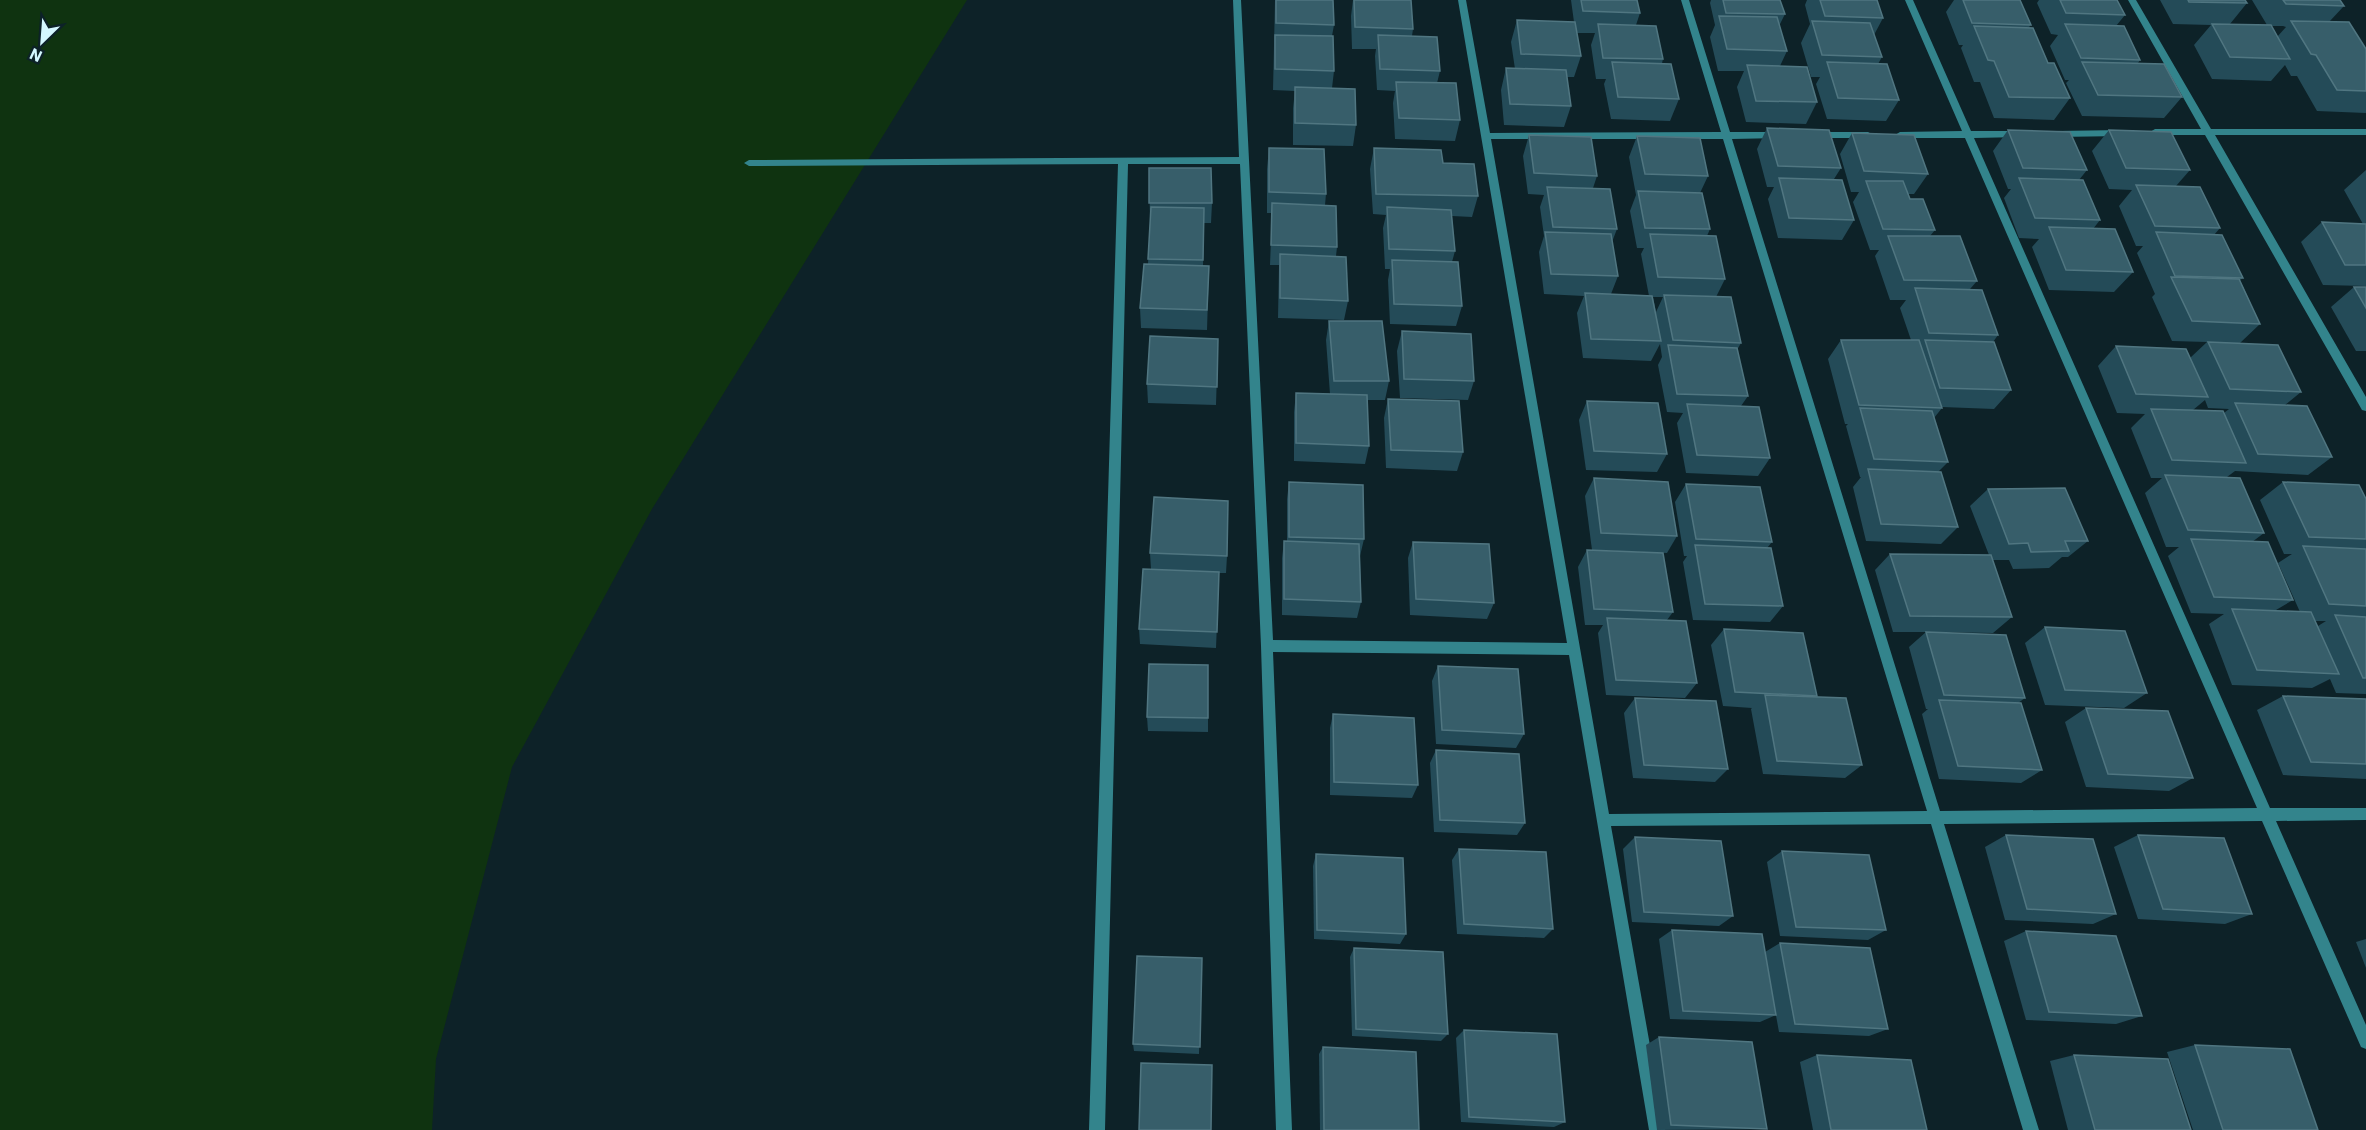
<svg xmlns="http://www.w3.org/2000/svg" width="2366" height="1130" viewBox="0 0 2366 1130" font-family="'IBM Plex Sans',sans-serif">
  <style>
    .green { fill: #0f3310 }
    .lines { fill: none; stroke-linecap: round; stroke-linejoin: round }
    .street { fill: #33848c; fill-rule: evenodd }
    .wall { fill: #244b58; fill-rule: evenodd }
    .building { fill: #375e6a; stroke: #507681; stroke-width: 1.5 }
  </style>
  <rect width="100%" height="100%" fill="#0d2228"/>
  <polygon class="green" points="0,0 967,0 652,509 512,767 436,1059 432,1130 0,1130"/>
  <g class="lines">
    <g class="street">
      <path d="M1233 0H1241L1273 640 1567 643 1458 0H1466L1490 133 1721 132 1681 0H1689L1730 132H1781L1786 135 1781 138 1732 139 1940 811 2257 808 1965 138H1900L1895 135 1900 132 1962 131 1905 0H1913L1971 131H2021L2026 134 2021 137 1974 138 2270 808H2366V820L2276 821 2366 1025V1049L2361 1047 2262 821 1944 824 2039 1130H2023L1931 824 1611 826 1665 1130H1649L1569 655 1273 652 1292 1130H1276L1261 646 1240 164H1128L1105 1130H1089L1118 164 749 166 744 163 749 160 1239 157ZM1491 139H1723L1927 811 1609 814Z"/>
      <polygon points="2128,0 2136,0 2211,129 2366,129 2366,135 2215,135 2366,397 2366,411 2362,410 2205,135 2155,135 2150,132 2155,129 2201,129"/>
      <polygon points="2123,130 2128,133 2123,136 2056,137 2051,134 2056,131"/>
      <polygon points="1816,132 1868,132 1873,135 1868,138 1816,138 1811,135"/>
    </g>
  </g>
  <g class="wall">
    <polygon points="1275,0 1333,0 1334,25 1332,36 1334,71 1332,88 1356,125 1353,146 1293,145 1293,108 1295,91 1273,90"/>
    <polygon points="1353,0 1411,0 1413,29 1412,36 1440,71 1437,83 1460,120 1455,141 1395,139 1393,103 1395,91 1377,90 1375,56 1376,49 1352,49 1351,16"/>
    <polygon points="1571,0 1637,0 1640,13 1636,25 1663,59 1662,63 1679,99 1670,121 1611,119 1604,84 1606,79 1596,79 1591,45 1595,33 1577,33 1581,56 1574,77 1567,77 1571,106 1564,127 1504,125 1501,90 1506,68 1515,69 1511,42 1517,20 1574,22"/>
    <polygon points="1711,0 1780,0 1785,14 1779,26 1787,51 1780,66 1817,102 1806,124 1746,122 1737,87 1744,71 1718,71 1710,37 1715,25 1710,3"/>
    <polygon points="1807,0 1877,0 1883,18 1874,35 1882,57 1878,64 1899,100 1886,121 1827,119 1816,84 1820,77 1811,77 1801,43 1810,24 1805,5"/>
    <polygon points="1954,0 2020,0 2031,25 2028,28 2048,63 2070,98 2054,120 1994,118 1980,82 1974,82 1961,48 1963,45 1959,45 1946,12"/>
    <polygon points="2039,0 2117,0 2125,15 2116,26 2140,60 2138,63 2182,97 2164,118 2082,116 2066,83 2069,80 2065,80 2050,46 2058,35 2051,34 2037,3"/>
    <path d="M2160 0H2245L2247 3 2230 24 2267 25 2252 0H2340L2344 6 2329 22 2366 49V113L2317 111 2297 76H2291L2285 65 2271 81 2212 79 2194 45 2211 25 2173 24ZM2271 26H2283L2286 27 2277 37Z"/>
    <polygon points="1767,128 1841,168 1834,179 1854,220 1842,240 1778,238 1768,199 1774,187 1767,187 1757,149"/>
    <polygon points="2008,130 2087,170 2079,180 2100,220 2093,229 2133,272 2114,292 2049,290 2032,247 2039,239 2019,238 2004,198 2011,189 2008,189 1993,151"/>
    <path d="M2109 130 2190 170 2176 186 2220 228 2214 235 2243 278 2240 280 2260 324 2240 343 2301 392 2285 405 2332 457 2308 475 2235 471 2227 477 2264 533 2252 542 2293 600 2276 610 2300 612 2278 563 2292 554H2284L2260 500 2283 482 2366 499V694L2336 693 2330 679 2312 688 2232 685 2209 624 2224 614 2191 613 2168 556 2179 547H2166L2145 493 2162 478H2151L2131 428 2145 414 2117 413 2098 366 2116 346 2190 358 2207 342 2172 341 2152 297 2155 294 2137 253 2143 246H2136L2119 206 2132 190 2109 189 2092 151ZM2205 400 2208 408 2229 409 2224 413 2193 410ZM2315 621H2326L2318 626Z"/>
    <polygon points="1852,133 1928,174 1914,194 1908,194 1910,199 1935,230 1930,236 1977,281 1970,289 1998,335 1993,342 2011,390 1994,409 1942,407 1942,408 1934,418 1948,462 1938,472 1958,527 1941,544 1866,541 1853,487 1861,477 1860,477 1846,426 1848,424 1845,424 1828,359 1841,340 1911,340 1900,308 1906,300 1890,300 1875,256 1879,250 1870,250 1853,202 1859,192 1851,192 1840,154"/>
    <path d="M1529 135 1597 176 1593 188 1617 229 1612 242 1618 276 1611 294 1649 296 1641 254 1644 248H1637L1630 211 1636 195 1629 157 1637 136 1708 176 1700 193 1710 229 1707 236 1725 279 1716 297 1741 343 1737 350 1748 396 1741 406 1770 458 1758 476 1686 473 1677 423 1683 413 1667 412 1658 365 1662 357 1660 344 1651 361 1583 358 1577 313 1584 296 1544 294 1539 252 1544 236 1540 207 1544 195 1528 194 1523 156ZM1653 297H1663L1656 312Z"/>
    <polygon points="1269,148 1326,194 1325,205 1337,247 1336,256 1348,301 1344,320 1278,318 1279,265 1270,265 1272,213 1267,213 1267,169"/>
    <polygon points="1374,148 1443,163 1478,196 1472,217 1452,216 1455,251 1452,262 1462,306 1456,326 1390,324 1388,280 1390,269 1385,269 1383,228 1386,215 1373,214 1370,169"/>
    <polygon points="1149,168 1212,203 1211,223 1204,223 1203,266 1209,266 1207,330 1141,328 1140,308 1148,264 1150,222"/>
    <polygon points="2366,170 2366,286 2323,285 2301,242 2322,222 2363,224 2344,190"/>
    <polygon points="2354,287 2366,287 2366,351 2356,351 2331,307"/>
    <polygon points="1329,321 1389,381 1385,400 1367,400 1369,446 1365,464 1294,461 1294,412 1296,393 1330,394 1326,340"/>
    <polygon points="1402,331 1474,381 1468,400 1400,398 1397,351"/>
    <polygon points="1218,339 1216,405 1148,403 1147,384"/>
    <polygon points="1388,399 1463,452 1457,471 1386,468 1384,418"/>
    <polygon points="1587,401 1667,454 1657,472 1586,470 1579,420"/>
    <polygon points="1594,478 1677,536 1667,553 1592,550 1585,496"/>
    <polygon points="1289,482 1364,539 1360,556 1361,602 1357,618 1282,615 1282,558 1284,541 1287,541 1287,499"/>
    <polygon points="1686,484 1772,542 1767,548 1783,606 1770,622 1693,620 1683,562 1687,556 1684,556 1675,502"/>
    <polygon points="1988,489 2088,541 2068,557 2062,557 2049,568 2013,569 2009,560 1992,560 2012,617 1993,633 1932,632 2025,698 2018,703 2042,770 2021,783 1939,779 1922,714 1928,709 1926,709 1909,647 1926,632 1893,632 1875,570 1890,554 1989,555 1970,506"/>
    <polygon points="1413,542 1494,603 1487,619 1410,615 1408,558"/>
    <polygon points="1587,550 1673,612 1667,620 1697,683 1685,698 1606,695 1598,633 1603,625 1585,625 1578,567"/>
    <polygon points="1150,553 1227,556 1226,573 1219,573 1216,648 1140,644 1139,629 1151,569"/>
    <polygon points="2045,627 2147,693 2124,708 2045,705 2025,643"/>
    <polygon points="1724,629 1817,696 1815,697 1862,765 1845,778 1763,774 1751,709 1752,708 1723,706 1711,645"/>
    <polygon points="1438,666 1524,734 1516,748 1436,744 1432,681"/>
    <polygon points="2283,696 2366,700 2366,779 2283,775 2257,710"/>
    <polygon points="1635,698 1728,769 1715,782 1633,778 1624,713"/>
    <polygon points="2086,708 2193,778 2169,791 2086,787 2065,722"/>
    <polygon points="1333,714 1418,785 1412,798 1330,795 1330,728"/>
    <polygon points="1147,717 1208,718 1208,732 1148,731"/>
    <polygon points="1436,750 1525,823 1517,835 1434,832 1430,763"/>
    <polygon points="2006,835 2116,914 2093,924 2005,920 1985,847"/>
    <polygon points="2138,835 2252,914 2225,924 2138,919 2114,847"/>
    <polygon points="1635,837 1733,916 1719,926 1632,922 1623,849"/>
    <polygon points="1459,849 1553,929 1544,938 1457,934 1452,860"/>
    <polygon points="1782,851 1886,930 1868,940 1780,936 1767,862"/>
    <polygon points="1316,854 1406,934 1400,944 1314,939 1313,866"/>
    <polygon points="1672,930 1765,952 1780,943 1888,1029 1869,1036 1779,1032 1771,988 1776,1015 1760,1022 1670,1019 1659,939"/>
    <polygon points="2026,931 2142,1016 2116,1024 2026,1020 2004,941"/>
    <polygon points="2366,939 2366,968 2356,942"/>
    <polygon points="1354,948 1448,1034 1441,1041 1352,1036 1350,957"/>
    <polygon points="1202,958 1199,1054 1134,1051 1133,1044"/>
    <polygon points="1464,1030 1565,1122 1554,1127 1461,1122 1456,1038"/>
    <polygon points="1659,1037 1767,1129 1657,1130 1646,1045"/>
    <polygon points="2195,1045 2318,1130 2193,1130 2167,1052"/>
    <polygon points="1323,1047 1419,1130 1320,1130 1319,1054"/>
    <polygon points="1817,1055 1927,1130 1813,1130 1800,1062"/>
    <polygon points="2074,1055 2191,1130 2068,1130 2050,1061"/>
  </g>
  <g class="building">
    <polygon points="1276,0 1333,0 1334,25 1276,23"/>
    <polygon points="1354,0 1411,0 1413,29 1355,27"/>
    <polygon points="1581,0 1637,0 1640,13 1583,11"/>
    <polygon points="1723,0 1780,0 1785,14 1726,13"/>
    <polygon points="1820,0 1877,0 1883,18 1825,16"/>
    <polygon points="1963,0 2020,0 2031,25 1972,23"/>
    <polygon points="2060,0 2117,0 2125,15 2066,13"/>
    <polygon points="2188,0 2245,0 2247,3 2189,2"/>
    <polygon points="2283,0 2340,0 2344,6 2286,4"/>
    <polygon points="1719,16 1777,17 1787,51 1727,49"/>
    <polygon points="1517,20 1575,22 1581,56 1521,54"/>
    <polygon points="1812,21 1870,23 1882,57 1822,55"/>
    <polygon points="2291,21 2349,22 2366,49 2366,91 2337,90 2316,55 2311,54"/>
    <polygon points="1598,24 1656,26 1663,59 1603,58"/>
    <polygon points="2065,24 2124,26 2140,60 2081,58"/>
    <polygon points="2212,24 2271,25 2290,59 2230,57"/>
    <polygon points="1974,26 2033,28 2048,63 2054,63 2070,98 2009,97 1994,61 1988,60"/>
    <polygon points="1275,35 1333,36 1334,71 1275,69"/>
    <polygon points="1378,35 1437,37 1440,71 1380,69"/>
    <polygon points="1612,62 1671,64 1679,99 1618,97"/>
    <polygon points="1827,62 1887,64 1899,100 1838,98"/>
    <polygon points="2082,62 2164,64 2182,97 2098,95"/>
    <polygon points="1747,65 1807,67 1817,102 1756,101"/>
    <polygon points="1506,68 1566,70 1571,106 1510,104"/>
    <polygon points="1396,82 1456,83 1460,120 1399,118"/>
    <polygon points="1295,87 1355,89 1356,125 1295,123"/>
    <polygon points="1767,128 1829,130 1841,168 1778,166"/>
    <polygon points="2008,130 2070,132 2087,170 2023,168"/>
    <polygon points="2109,130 2171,132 2190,170 2126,168"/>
    <polygon points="1852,133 1914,135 1928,174 1864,171"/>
    <polygon points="1529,135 1591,137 1597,176 1534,173"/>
    <polygon points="1637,136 1700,138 1708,176 1645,174"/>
    <polygon points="1269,148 1324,149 1326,194 1269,192"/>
    <polygon points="1374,148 1441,150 1443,163 1474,164 1478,196 1376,194"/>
    <polygon points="1149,168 1211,168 1212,203 1149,203"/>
    <polygon points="1779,178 1842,180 1854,220 1789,218"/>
    <polygon points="2019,178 2083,180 2100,220 2035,218"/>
    <polygon points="1866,181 1903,181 1910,199 1923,199 1935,230 1883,229"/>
    <polygon points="2136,185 2200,187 2220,228 2155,226"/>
    <polygon points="1547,187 1610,189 1617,229 1553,227"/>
    <polygon points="1638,191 1702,193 1710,229 1645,228"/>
    <polygon points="1272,203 1336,206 1337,247 1271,245"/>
    <polygon points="1151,207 1204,208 1203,260 1148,259"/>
    <polygon points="1387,207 1451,210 1455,251 1389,249"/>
    <polygon points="2322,222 2366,224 2366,265 2345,265"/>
    <polygon points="2049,227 2115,229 2133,272 2066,270"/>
    <polygon points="1545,232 1611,234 1618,276 1551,274"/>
    <polygon points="2156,232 2222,235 2243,278 2175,276"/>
    <polygon points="1650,234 1716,236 1725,279 1658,277"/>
    <polygon points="1888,236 1960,236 1977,281 1904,280"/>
    <polygon points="1280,254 1346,257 1348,301 1280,298"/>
    <polygon points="1392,260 1458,262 1462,306 1394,304"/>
    <polygon points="1144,264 1209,266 1207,310 1140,308"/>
    <polygon points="2171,277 2239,279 2260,324 2192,321"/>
    <polygon points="2354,287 2366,287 2366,308"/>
    <polygon points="1915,288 1982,290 1998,335 1929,333"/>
    <polygon points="1585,293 1652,296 1661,341 1591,339"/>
    <polygon points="1664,295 1731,297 1741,343 1673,340"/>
    <polygon points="1329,321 1382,321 1389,381 1334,381"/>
    <polygon points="1402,331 1471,334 1474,381 1404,379"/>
    <polygon points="1150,336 1218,339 1217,387 1147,384"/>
    <polygon points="1841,340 1919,340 1942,408 1859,405"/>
    <polygon points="1925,340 1994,342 2011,390 1940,388"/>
    <polygon points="2208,342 2278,345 2301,392 2230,389"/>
    <polygon points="1668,345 1737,348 1748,396 1677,394"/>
    <polygon points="2116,346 2186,349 2208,397 2136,394"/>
    <polygon points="1296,393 1367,395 1369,446 1296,443"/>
    <polygon points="1388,399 1459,401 1463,452 1391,450"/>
    <polygon points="1587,401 1658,403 1667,454 1594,451"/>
    <polygon points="2235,403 2307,406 2332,457 2258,454"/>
    <polygon points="1687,404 1759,407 1770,458 1697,455"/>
    <polygon points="1860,408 1932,411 1948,462 1874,459"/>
    <polygon points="2151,409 2223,411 2246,463 2172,460"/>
    <polygon points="1868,469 1941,472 1958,527 1881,524"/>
    <polygon points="2165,475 2240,478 2264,533 2188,530"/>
    <polygon points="1594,478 1668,482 1677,536 1601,533"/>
    <polygon points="1289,482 1363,485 1364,539 1289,537"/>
    <polygon points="2283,482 2359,485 2366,499 2366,539 2309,537"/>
    <polygon points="1686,484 1760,487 1772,542 1696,539"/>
    <polygon points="2065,488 2088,541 2065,541 2069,551 2031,552 2028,543 2009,544 1988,489"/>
    <polygon points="1154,497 1228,501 1227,556 1150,553"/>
    <polygon points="2191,539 2268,542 2293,600 2214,597"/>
    <polygon points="1284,541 1359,544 1361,602 1284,599"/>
    <polygon points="1413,542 1489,544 1494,603 1416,599"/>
    <polygon points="1695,545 1771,548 1783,606 1705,604"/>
    <polygon points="2303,546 2366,549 2366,606 2329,604"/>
    <polygon points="1587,550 1663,553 1673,612 1594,609"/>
    <polygon points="1890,554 1991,555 2012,617 1910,616"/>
    <polygon points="1143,569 1219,572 1217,632 1139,629"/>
    <polygon points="2232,609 2311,612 2339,674 2257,670"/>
    <polygon points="2335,615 2366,617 2366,678 2363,678"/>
    <polygon points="1607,618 1686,621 1697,683 1616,680"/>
    <polygon points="2045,627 2125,631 2147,693 2065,690"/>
    <polygon points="1724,629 1803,633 1817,696 1735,692"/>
    <polygon points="1926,632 2006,635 2025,698 1944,695"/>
    <polygon points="1149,664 1208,665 1208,718 1147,717"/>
    <polygon points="1438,666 1518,669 1524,734 1442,730"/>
    <polygon points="1765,695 1846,698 1862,765 1777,761"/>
    <polygon points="2283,696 2366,699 2366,764 2311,762"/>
    <polygon points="1635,698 1716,701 1728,769 1644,765"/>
    <polygon points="1939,700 2021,703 2042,770 1958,766"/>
    <polygon points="2086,708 2168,711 2193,778 2108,774"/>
    <polygon points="1333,714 1414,718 1418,785 1334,782"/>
    <polygon points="1436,750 1519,754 1525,823 1440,820"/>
    <polygon points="2006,835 2093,839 2116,914 2027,909"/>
    <polygon points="2138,835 2224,838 2252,914 2163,909"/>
    <polygon points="1635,837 1721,841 1733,916 1644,912"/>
    <polygon points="1459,849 1546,852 1553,929 1464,924"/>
    <polygon points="1782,851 1869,855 1886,930 1796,927"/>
    <polygon points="1316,854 1403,858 1406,934 1317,930"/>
    <polygon points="1672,930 1762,934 1776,1015 1683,1011"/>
    <polygon points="2026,931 2116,936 2142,1016 2049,1012"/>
    <polygon points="1780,943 1870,948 1888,1029 1795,1024"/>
    <polygon points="1354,948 1443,952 1448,1034 1356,1029"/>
    <polygon points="1137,956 1202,958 1200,1047 1133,1044"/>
    <polygon points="1464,1030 1557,1034 1565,1122 1469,1117"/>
    <polygon points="1659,1037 1752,1042 1767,1129 1671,1125"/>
    <polygon points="2195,1045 2290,1049 2318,1130 2223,1130"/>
    <polygon points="1323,1047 1416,1052 1419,1130 1324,1130"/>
    <polygon points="1817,1055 1911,1060 1927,1130 1831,1130"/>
    <polygon points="2074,1055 2168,1059 2191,1130 2095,1130"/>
    <polygon points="1141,1063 1212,1065 1211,1130 1139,1130"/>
  </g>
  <g transform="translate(42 42) rotate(205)" stroke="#0d2228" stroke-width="4.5" paint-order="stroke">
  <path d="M0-4.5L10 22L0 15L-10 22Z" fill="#d4f8ff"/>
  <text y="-9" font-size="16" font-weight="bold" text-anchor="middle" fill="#d4f8ff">N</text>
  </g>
</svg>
